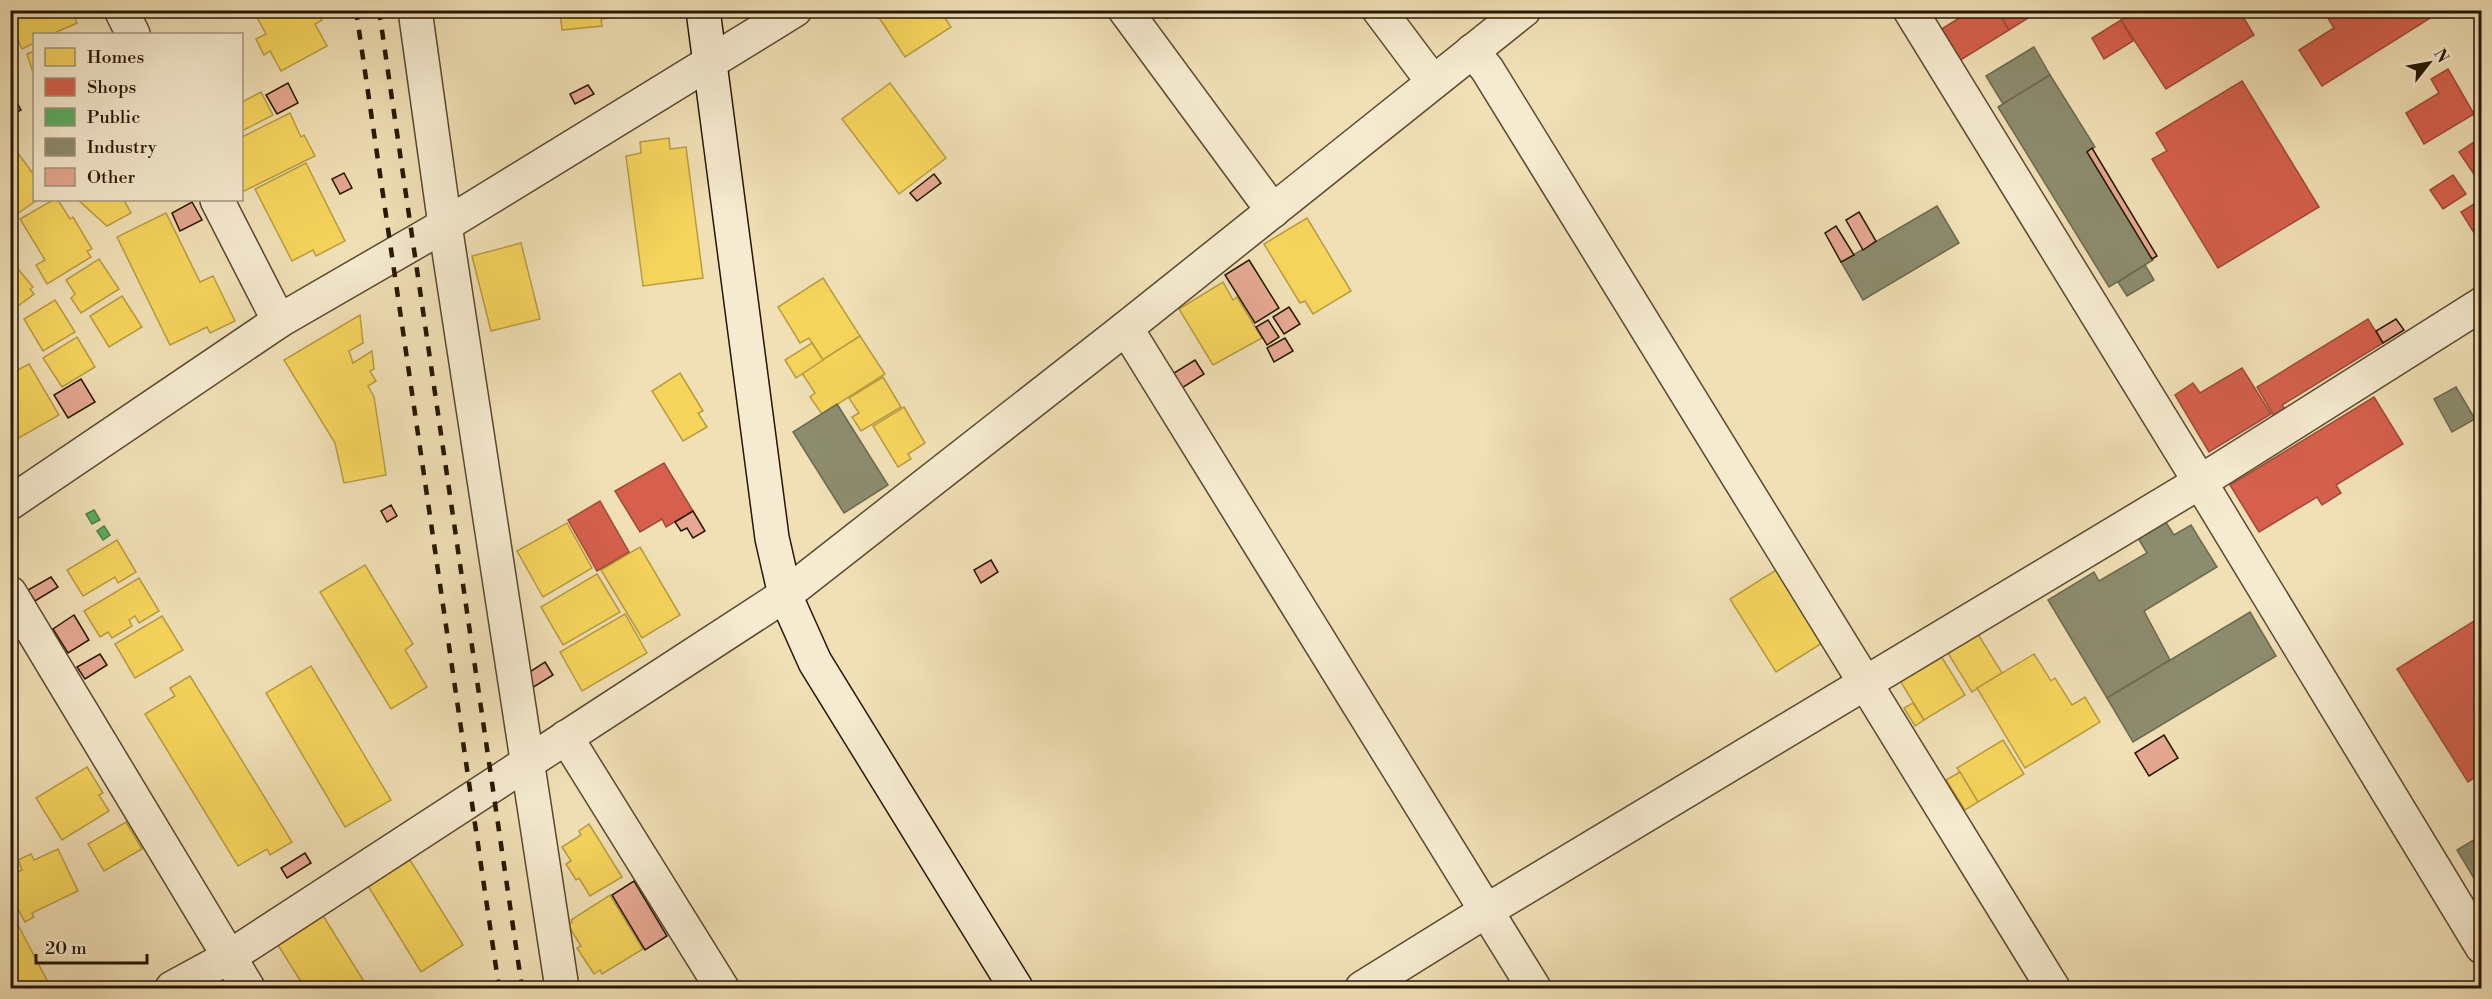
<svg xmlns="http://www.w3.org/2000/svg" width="2492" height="999" viewBox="0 0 2492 999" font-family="'Libre Bodoni',serif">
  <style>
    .homes { fill: #f6d55c; stroke: #b89c41; stroke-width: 1.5 }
    .shops { fill: #d6604d; stroke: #a14a36; stroke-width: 1.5 }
    .public { fill: #5aae61; stroke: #4a8044; stroke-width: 1.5 }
    .industry { fill: #8c8c6e; stroke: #6d694e; stroke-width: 1.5 }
    .building { fill: #e6a892; stroke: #261602; stroke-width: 1.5 }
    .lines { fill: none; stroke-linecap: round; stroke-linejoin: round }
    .street-casing { stroke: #59482f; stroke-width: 36 }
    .secondary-casing { stroke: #261602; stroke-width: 36 }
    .street { stroke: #f6ebd0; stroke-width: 33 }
    .secondary { stroke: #f6ebd0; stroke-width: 33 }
    .rail { stroke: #261602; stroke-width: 4.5; stroke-dasharray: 10 10; stroke-linecap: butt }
  </style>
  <rect width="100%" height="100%" fill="#f1e0b6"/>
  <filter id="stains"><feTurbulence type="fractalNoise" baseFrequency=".00333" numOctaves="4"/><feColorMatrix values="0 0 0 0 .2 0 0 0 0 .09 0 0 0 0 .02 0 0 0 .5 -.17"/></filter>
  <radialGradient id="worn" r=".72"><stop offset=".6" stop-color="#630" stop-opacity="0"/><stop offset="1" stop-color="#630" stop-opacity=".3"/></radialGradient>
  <g class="homes">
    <polygon points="10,10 72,10 77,23 52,34 34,34 34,43 22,49 10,23"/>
    <polygon points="253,10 317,10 322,20 315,24 327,46 281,71 270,51 264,55 256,39 266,34"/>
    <polygon points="560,10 637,10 637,15 601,19 602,26 562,30"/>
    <polygon points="874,10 940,10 951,27 905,57"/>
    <polygon points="1161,10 1178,10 1167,19"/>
    <polygon points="34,51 34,76 27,54"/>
    <polygon points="890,83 946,158 899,194 842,119"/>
    <polygon points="261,92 273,115 242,131 242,102"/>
    <polygon points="290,113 301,137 304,135 315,156 242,192 242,137"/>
    <polygon points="669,138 670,149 686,147 703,278 643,286 626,156 641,153 640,142"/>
    <polygon points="10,142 34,175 34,200 37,200 14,216 10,211"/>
    <polygon points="306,163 345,241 316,256 313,250 292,261 255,189"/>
    <polygon points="53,200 58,200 70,219 73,217 92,249 87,251 91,257 47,284 36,265 45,260 20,219"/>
    <polygon points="78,200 124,200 131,213 107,226"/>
    <polygon points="166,213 200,282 213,276 235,321 210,333 207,327 170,345 117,237"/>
    <polygon points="1307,218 1351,291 1313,314 1305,301 1300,303 1264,244"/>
    <polygon points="521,243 540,319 491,331 472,256"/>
    <polygon points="10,259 33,287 30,289 34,294 10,312"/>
    <polygon points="99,259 119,289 81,313 71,298 75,294 66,280"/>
    <polygon points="823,278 860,336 823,360 809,338 800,343 778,307"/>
    <polygon points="1223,282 1233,300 1237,297 1262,338 1213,365 1179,309"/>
    <polygon points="122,296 142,327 109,347 90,316"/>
    <polygon points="55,300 75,332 43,351 24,319"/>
    <polygon points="360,315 363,343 349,351 353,363 372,351 374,369 370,371 376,381 368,386 374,397 386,475 344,483 335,443 284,360"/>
    <polygon points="860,336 885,374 822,414 810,397 815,393 802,373"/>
    <polygon points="77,337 95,367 62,387 43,358"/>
    <polygon points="812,343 823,360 796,378 785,360"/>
    <polygon points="29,364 59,415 17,439 10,427 10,374"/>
    <polygon points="680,373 703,411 698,413 707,427 683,441 652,391"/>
    <polygon points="883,377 901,407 861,431 852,417 859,413 849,398"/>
    <polygon points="904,407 925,443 908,454 911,459 898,467 873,426"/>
    <polygon points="567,523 592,568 543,597 517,551"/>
    <polygon points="117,540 136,572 118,583 115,577 83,596 67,570"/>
    <polygon points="640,547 680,615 642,638 601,570"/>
    <polygon points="365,565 413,644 405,650 427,687 391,709 320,592"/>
    <polygon points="1781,567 1827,640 1776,672 1730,599"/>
    <polygon points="597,574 620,612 563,645 541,607"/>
    <polygon points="139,578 159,611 139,623 135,616 129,620 132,626 112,638 108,632 100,637 84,611"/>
    <polygon points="625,614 647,653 582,691 560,652"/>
    <polygon points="162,616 183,650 135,678 115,644"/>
    <polygon points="1976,631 2002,673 1972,692 1946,650"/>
    <polygon points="2034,654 2051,681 2055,678 2072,705 2085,697 2100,722 2025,768 1977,688"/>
    <polygon points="1941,656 1965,695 1924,720 1899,679"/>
    <polygon points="311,666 391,800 345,827 266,693"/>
    <polygon points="190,676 292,842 270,855 267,849 238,866 145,714 175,696 170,688"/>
    <polygon points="1913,703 1924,720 1915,726 1904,708"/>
    <polygon points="2003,740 2024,774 1978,802 1957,768"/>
    <polygon points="87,767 103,793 99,795 109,811 62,840 36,798"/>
    <polygon points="1960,772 1978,802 1965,810 1946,780"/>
    <polygon points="126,822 142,849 104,871 88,844"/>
    <polygon points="589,824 622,877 590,896 579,878 576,880 566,864 571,861 562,847 581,835 579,831"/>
    <polygon points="58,849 78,891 32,913 34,917 25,922 10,894 10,875 22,870 18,860 31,854 34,860"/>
    <polygon points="410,860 463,945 421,972 368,886"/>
    <polygon points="610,895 643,949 602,974 600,970 594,974 577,948 581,946 568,925 572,922 571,920"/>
    <polygon points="322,914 368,988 305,988 276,942"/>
    <polygon points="16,921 51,988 10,988 10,923"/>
  </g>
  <g class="shops">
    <polygon points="1972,10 1997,10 2009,30 1959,61 1940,30"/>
    <polygon points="1997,10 2041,10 2009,30"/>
    <polygon points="2128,10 2239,10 2254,35 2166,89 2121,20 2131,14"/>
    <polygon points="2323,10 2443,10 2322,86 2299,50 2334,28"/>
    <polygon points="2121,20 2133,41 2104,59 2092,38"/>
    <polygon points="2448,69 2474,114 2424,144 2406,113 2439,93 2431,79"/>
    <polygon points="2242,81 2319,207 2218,268 2152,159 2167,151 2156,133"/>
    <polygon points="2477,140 2482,147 2482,186 2459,152"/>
    <polygon points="2453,175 2466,194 2443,209 2430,190"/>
    <polygon points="2482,199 2482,237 2478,239 2461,212"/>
    <polygon points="2368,319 2383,343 2282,405 2285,409 2274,416 2257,387"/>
    <polygon points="2242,368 2271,414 2209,452 2175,395 2193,383 2200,393"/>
    <polygon points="2374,397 2403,444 2336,485 2341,493 2322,505 2317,497 2259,532 2230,485"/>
    <polygon points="664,463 693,511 666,527 662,519 640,532 615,491"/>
    <polygon points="600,501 629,552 597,571 568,520"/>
    <polygon points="2482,616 2482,773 2468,782 2397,669"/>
  </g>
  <g class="public">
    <polygon points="94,510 100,520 92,524 86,514"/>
    <polygon points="104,526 110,535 103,540 97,531"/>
  </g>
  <g class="industry">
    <polygon points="2034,47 2050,75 2003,104 1986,76"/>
    <polygon points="2050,75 2095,147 2087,152 2153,260 2109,287 1998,107"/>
    <polygon points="1937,206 1959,243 1863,300 1841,262"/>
    <polygon points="2145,265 2154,280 2127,296 2118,282"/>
    <polygon points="2456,387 2475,419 2452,432 2434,399"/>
    <polygon points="837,404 888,485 844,513 793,432"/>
    <polygon points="2165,521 2174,535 2191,525 2217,567 2144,611 2170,660 2107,698 2048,600 2094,572 2099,581 2147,553 2138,538"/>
    <polygon points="2250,612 2276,656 2133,742 2107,698"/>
    <polygon points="2482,835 2482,890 2481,890 2457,850"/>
  </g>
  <g class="building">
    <polygon points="288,83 298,103 277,114 266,95"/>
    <polygon points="588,85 594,94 575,104 570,94"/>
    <polygon points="14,98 21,110 10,116 10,100"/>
    <polygon points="2092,148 2157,256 2152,259 2087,152"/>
    <polygon points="344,173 352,188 340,194 332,179"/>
    <polygon points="934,174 941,183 917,201 910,193"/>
    <polygon points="192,202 202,220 180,231 172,213"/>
    <polygon points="1859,212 1876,241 1863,250 1846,220"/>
    <polygon points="1836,226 1854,255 1841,262 1825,233"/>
    <polygon points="1249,260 1279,308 1255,323 1225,275"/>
    <polygon points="1289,307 1300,324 1284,334 1273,317"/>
    <polygon points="2396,319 2404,330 2383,343 2376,331"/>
    <polygon points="1268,320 1279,337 1267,345 1256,327"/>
    <polygon points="1285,338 1293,351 1274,362 1267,348"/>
    <polygon points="1195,360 1204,374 1182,388 1174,373"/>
    <polygon points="81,379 95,402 68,418 54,395"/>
    <polygon points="391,505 397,516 387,522 381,511"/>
    <polygon points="693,511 705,531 693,538 687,528 681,531 675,522"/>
    <polygon points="991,560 998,572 981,583 974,570"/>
    <polygon points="51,577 58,587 35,601 28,590"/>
    <polygon points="74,615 89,640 68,653 53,629"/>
    <polygon points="100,654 107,665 85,679 77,667"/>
    <polygon points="545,662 553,675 532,688 525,675"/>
    <polygon points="2164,735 2178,758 2149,776 2135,753"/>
    <polygon points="305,853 311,863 287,878 281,868"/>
    <polygon points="634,881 667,936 645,950 612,895"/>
  </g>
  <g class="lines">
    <g class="street-casing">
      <g id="street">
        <polyline points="121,10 133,34"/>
        <polyline points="415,10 445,225 562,988"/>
        <polyline points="1125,10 1273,211"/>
        <polyline points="1379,10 1433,82"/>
        <polyline points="1910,10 2200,482 2482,947"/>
        <polyline points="1472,51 1487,69 2053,988"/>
        <polyline points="217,200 279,321"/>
        <polyline points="1126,328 1534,988"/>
        <polyline points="10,503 279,321 445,225 795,10"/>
        <polyline points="10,593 248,988"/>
        <polyline points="566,737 722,988"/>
        <polyline points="172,988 229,957 785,595 1126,328 1524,10"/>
        <polyline points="1362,988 1486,911 2200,482 2482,304"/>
      </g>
    </g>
    <g class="secondary-casing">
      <polyline id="secondary" points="703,10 772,538 785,595 815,662 1016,988"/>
    </g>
    <use href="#street" class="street"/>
    <use href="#secondary" class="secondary"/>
    <g class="rail">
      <polyline points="356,10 499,988"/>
      <polyline points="379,10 522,988"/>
    </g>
  </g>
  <rect width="2492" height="999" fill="none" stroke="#f1e0b6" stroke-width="36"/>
  <rect x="12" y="12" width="2468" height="975" fill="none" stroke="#261602" stroke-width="3"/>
  <rect x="18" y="18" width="2456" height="963" fill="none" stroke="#261602" stroke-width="1.5"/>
  <rect x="33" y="33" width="210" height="168" fill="#f6ebd0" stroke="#a3967e" stroke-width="1.5"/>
  <rect x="45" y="48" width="30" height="18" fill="#f6d55c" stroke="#a3967e" stroke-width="1.5"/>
  <text x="87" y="63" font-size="18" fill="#261602">Homes</text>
  <rect x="45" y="78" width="30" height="18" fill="#d6604d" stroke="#a3967e" stroke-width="1.5"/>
  <text x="87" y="93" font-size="18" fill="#261602">Shops</text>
  <rect x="45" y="108" width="30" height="18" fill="#5aae61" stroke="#a3967e" stroke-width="1.5"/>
  <text x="87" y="123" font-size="18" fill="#261602">Public</text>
  <rect x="45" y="138" width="30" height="18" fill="#8c8c6e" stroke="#a3967e" stroke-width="1.5"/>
  <text x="87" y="153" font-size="18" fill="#261602">Industry</text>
  <rect x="45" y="168" width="30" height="18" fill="#e6a892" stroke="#a3967e" stroke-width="1.5"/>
  <text x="87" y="183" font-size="18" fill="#261602">Other</text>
  <g transform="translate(2429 63) rotate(59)" stroke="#f6ebd0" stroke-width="4.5" paint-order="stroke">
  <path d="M0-4.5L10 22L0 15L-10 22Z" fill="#261602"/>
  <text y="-9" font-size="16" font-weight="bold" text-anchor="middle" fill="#261602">N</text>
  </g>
  <path d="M36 954v9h111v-9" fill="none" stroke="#261602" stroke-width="3"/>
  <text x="45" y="954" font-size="18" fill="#261602" stroke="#f6ebd0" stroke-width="4.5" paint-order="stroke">20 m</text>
  <rect width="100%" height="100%" filter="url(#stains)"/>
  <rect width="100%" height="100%" fill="url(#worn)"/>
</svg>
